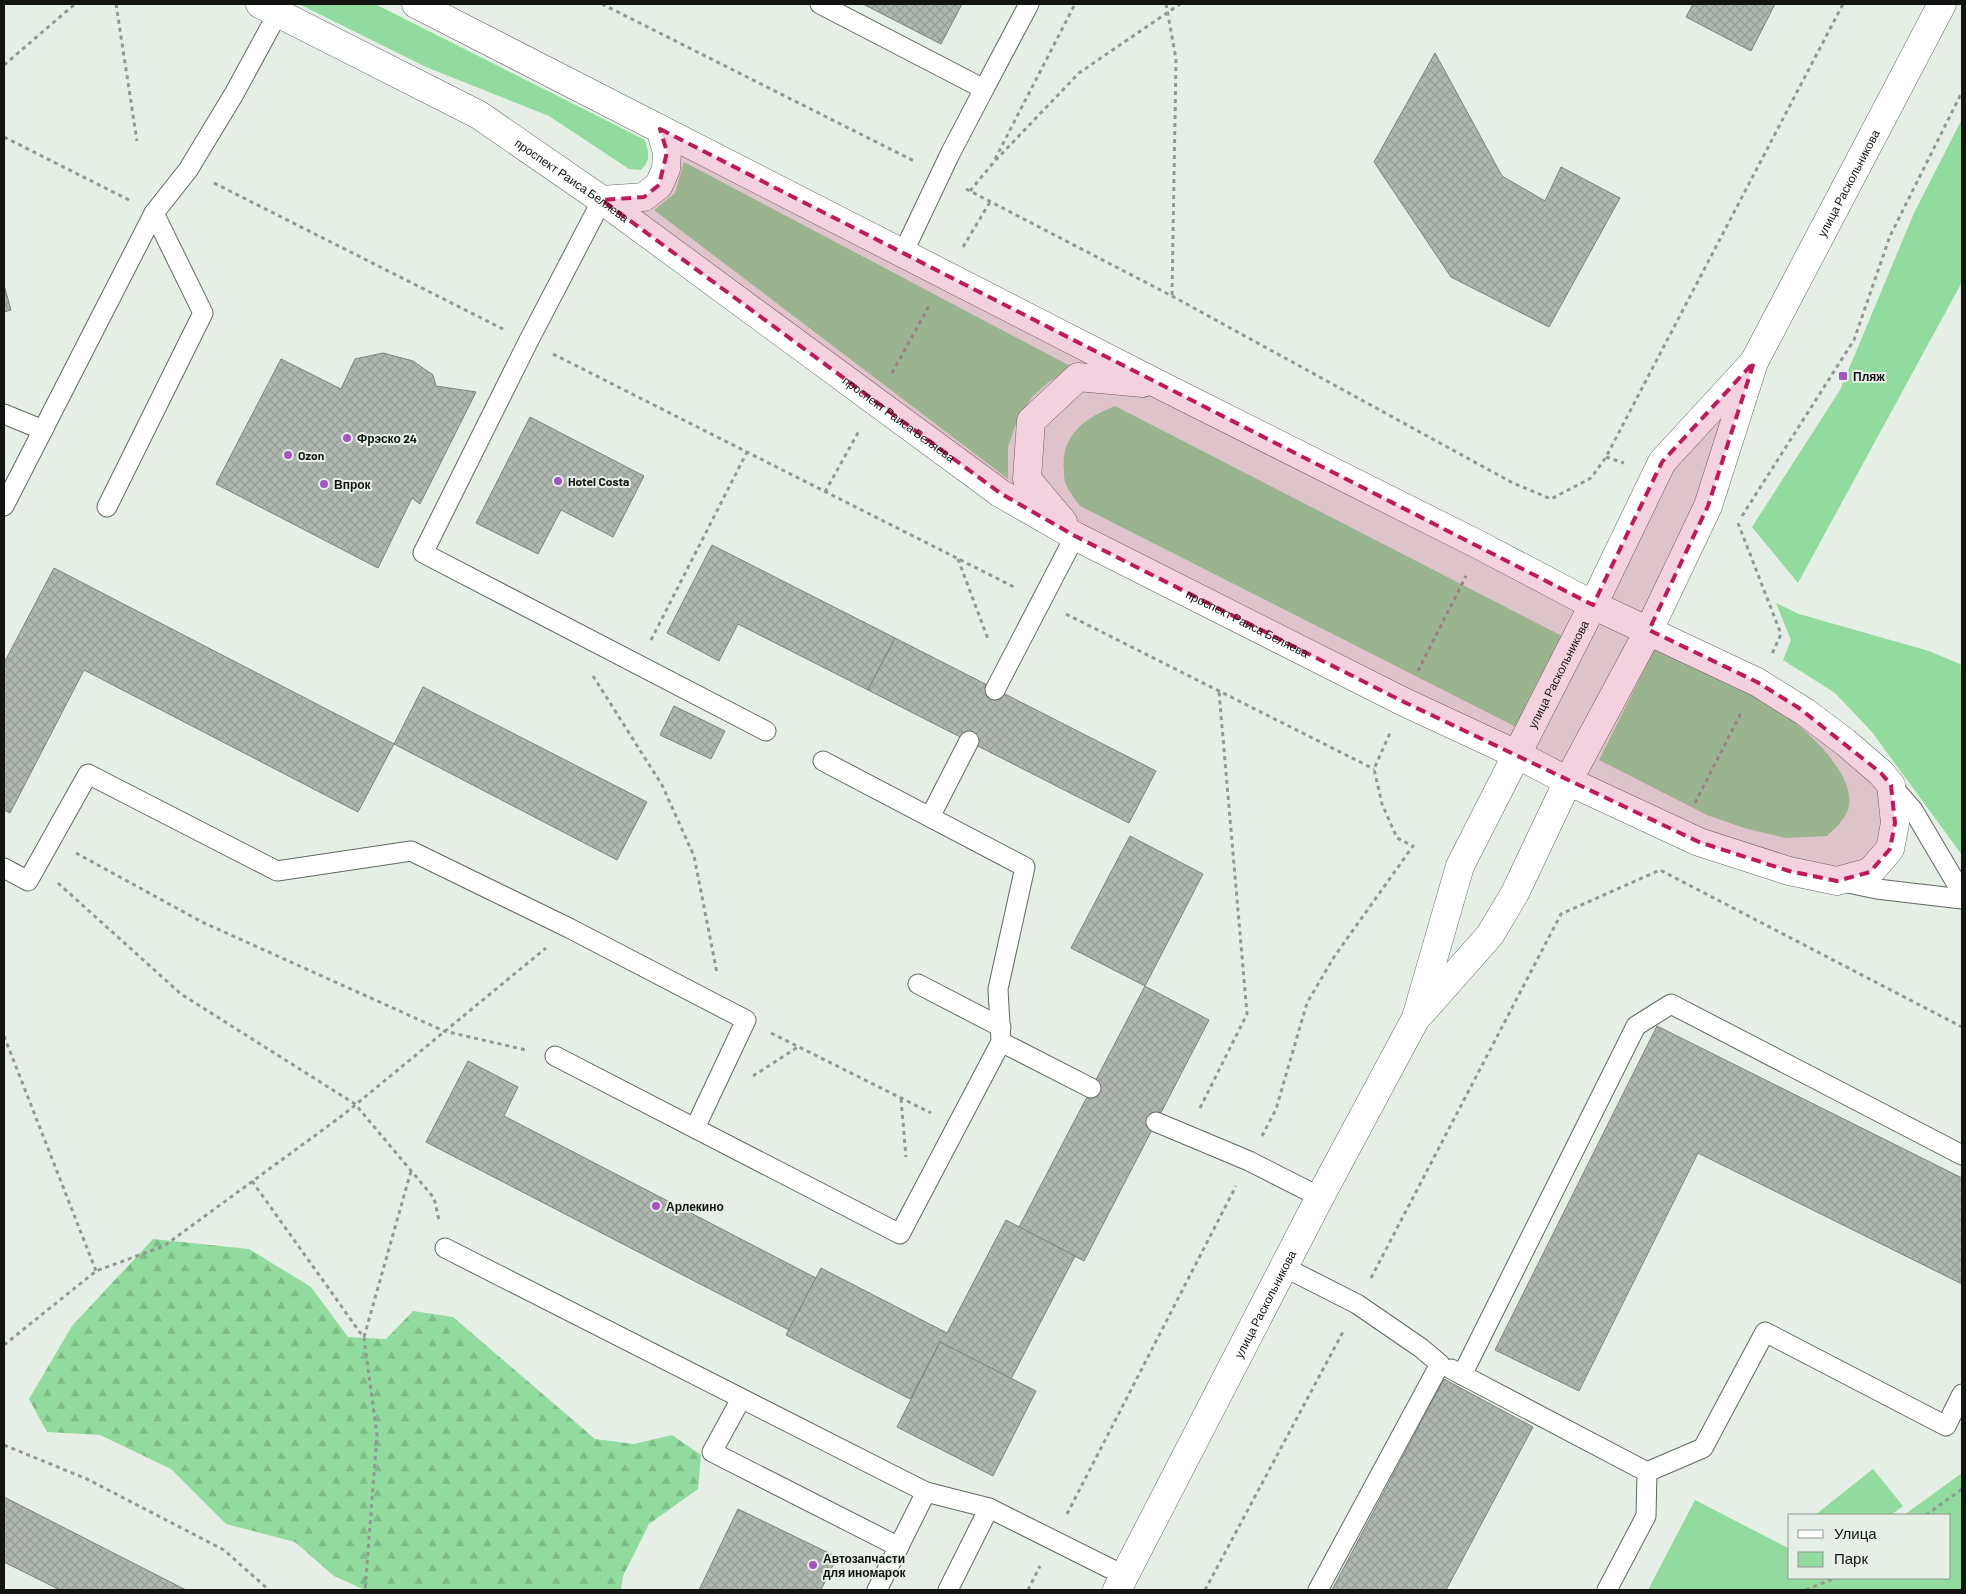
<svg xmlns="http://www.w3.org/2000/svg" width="1966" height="1594" viewBox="0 0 1966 1594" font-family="Barlow,sans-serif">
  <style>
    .green { fill: #92db9e }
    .forest { fill: url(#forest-firs) }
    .building { fill: url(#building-cross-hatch); stroke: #7c847d }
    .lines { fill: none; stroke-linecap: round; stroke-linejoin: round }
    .service-casing { stroke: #616962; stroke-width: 21 }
    .tertiary-casing { stroke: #616962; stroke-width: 29 }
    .path { stroke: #929992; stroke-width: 3; stroke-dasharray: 4 4; stroke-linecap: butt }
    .service { stroke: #fff; stroke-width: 19 }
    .tertiary { stroke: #fff; stroke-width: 28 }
    .marked { fill: #c2185b; fill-opacity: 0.2; stroke: #c2185b; stroke-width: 4; stroke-dasharray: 10 6; stroke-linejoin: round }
    .poi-dot { fill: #a554c4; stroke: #e5efe6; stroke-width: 2 }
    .labels { text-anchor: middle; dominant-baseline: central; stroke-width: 4; stroke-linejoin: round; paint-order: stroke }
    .street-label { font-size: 12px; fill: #111411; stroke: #e5efe6 }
    .poi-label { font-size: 12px; font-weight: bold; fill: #111411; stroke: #e5efe6; text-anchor: start }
  </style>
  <defs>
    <pattern id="forest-firs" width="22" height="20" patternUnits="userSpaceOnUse" patternTransform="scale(1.25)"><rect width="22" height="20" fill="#92db9e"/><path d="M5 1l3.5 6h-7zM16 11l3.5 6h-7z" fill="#7dbb87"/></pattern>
    <pattern id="building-cross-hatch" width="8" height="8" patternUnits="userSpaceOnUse" patternTransform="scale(1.25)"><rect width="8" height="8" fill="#afb8b0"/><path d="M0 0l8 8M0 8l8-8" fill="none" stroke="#969d96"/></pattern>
  </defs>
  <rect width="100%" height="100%" fill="#e5efe6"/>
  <g class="green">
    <path d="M299 4H375L645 140C649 153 651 160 641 170L629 169 549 116 426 67Z"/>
    <polygon points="1962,119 1962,282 1798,583 1752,527 1840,390 1914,213"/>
    <polygon points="684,162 1074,368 1050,381 1032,397 1017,421 1008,447 1008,479 654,210 675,193"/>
    <path d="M1115 406 1566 638 1518 728 1080 506C1075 499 1068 490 1065 482 1064 479 1064 474 1064 471 1060 435 1085 418 1115 406Z"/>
    <polygon points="1776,603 1799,614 1929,651 1962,665 1962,855 1872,732 1835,693 1783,660 1791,640"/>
    <path d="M1655 648C1719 679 1800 708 1839 770 1848 784 1855 804 1843 819 1839 825 1832 831 1827 836L1785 838 1744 828 1707 815 1599 760Z"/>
    <polygon points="1873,1469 1903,1506 1891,1515 1815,1515"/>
    <polygon points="1962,1473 1962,1590 1648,1590 1695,1500 1790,1549 1790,1578 1950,1578 1950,1515 1904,1515"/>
  </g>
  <polygon class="forest" points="153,1239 249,1249 311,1287 348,1337 386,1339 413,1311 453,1317 595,1439 634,1444 672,1435 701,1455 698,1489 649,1524 623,1576 621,1590 365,1590 334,1576 295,1542 226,1524 171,1469 100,1435 47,1432 29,1399 72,1326"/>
  <g class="building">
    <polygon points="863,4 962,4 941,44"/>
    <polygon points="1693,4 1775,4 1751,51 1686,17"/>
    <polygon points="1435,53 1502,176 1545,201 1561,167 1620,198 1549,327 1451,277 1374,162"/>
    <polygon points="4,285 11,310 4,312"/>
    <polygon points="383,353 413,361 433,375 436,386 476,392 420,504 412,498 378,568 216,484 281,359 341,389 355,359"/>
    <polygon points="530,417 644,476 613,537 561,510 538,554 476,523"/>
    <polygon points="712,545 895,638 868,690 738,624 719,661 667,633"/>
    <polygon points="54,568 394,744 358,812 84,670 10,813 4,810 4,663"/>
    <polygon points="895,638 1156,771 1129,823 868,690"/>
    <polygon points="423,687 647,802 617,860 394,744"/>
    <polygon points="674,706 725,731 711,759 660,735"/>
    <polygon points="1130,836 1203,874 1145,986 1071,948"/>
    <polygon points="1145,986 1209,1020 1084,1261 1019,1227"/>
    <polygon points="1657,1026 1962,1178 1962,1284 1698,1153 1579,1391 1495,1350"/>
    <polygon points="468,1061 518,1087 504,1116 816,1278 789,1330 426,1142"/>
    <polygon points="1006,1220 1075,1256 1011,1379 940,1342 910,1399 786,1335 821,1268 947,1333"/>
    <polygon points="940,1342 1036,1391 993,1476 897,1427"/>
    <polygon points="1444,1379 1533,1427 1446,1590 1332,1590"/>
    <polygon points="4,1497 186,1590 60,1590 4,1562"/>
    <polygon points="738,1509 837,1557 821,1590 699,1590"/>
  </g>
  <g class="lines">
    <g class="service-casing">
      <g id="service">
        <polyline points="820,4 984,89 1029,4"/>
        <polyline points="602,200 528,342 423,553 766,731"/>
        <polyline points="903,253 950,154 984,89"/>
        <polyline points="4,414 43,430"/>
        <polyline points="4,506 154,213 188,170 234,94 278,13"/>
        <polyline points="107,507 203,313 154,213"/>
        <polyline points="995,690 1075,536"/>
        <polyline points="1891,785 1913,810 1962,893"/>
        <polyline points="930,817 969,741"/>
        <polyline points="4,868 28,881 88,774 277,871 411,851 569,928 746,1020 695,1128"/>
        <polyline points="1843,882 1877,889 1962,899"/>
        <polyline points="918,984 1001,1027"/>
        <polyline points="1001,1042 1091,1088"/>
        <polyline points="555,1056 900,1234 1001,1042 998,989 1025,867 823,761"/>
        <polyline points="1156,1122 1249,1161 1320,1197"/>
        <polyline points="445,1248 926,1492 989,1508 1125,1576"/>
        <polyline points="1284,1267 1357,1304 1421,1348 1440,1364 1318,1590"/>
        <polyline points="1451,1369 1647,1472 1646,1516 1607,1590"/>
        <polyline points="1462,1375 1636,1026 1671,1004 1962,1155"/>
        <polyline points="741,1399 712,1452 899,1547"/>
        <polyline points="1647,1472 1703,1448 1765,1332 1946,1426 1962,1394"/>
        <polyline points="877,1590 926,1492"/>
        <polyline points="948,1590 989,1508"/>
      </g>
    </g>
    <g class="tertiary-casing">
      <g id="tertiary">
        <path id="s1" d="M260 4 479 115 602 200 1000 493 1075 536 1404 702 1518 755 1568 781 1699 842 1789 871 1837 881 1870 872 1890 849 1895 823 1891 785 1881 773 1845 742 1805 712 1757 682 1593 605 1481 546 1160 385 416 4"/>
        <polyline points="602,200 644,197 659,185 666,169 667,152 660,129"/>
        <polyline points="1063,522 1027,479 1031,421 1078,377 1143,383"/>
        <path id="s2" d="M1421 1013 1490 935 1515 893 1568 781 1649 630 1708 506 1754 362 1942 4"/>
        <path id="s3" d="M1117 1590 1320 1197 1416 1018 1460 866 1593 605 1662 462 1754 362"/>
      </g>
    </g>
    <g class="path">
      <polyline points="116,4 137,141"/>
      <polyline points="602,4 914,161"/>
      <polyline points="1166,4 1176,59 1172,296"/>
      <polyline points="4,65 75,4"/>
      <polyline points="4,137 129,200"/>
      <polyline points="995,159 1075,4"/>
      <polyline points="214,183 503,329"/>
      <polyline points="966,189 1172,296 1511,482 1551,499 1591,478 1606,457 1843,4"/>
      <polyline points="970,191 993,163 1079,73 1180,4"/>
      <polyline points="963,247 990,202"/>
      <polyline points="553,354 1016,588"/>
      <polyline points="892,373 930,304"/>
      <polyline points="1606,457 1624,463"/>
      <polyline points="825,492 859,431"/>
      <polyline points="1742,516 1854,340 1890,236 1962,92"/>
      <polyline points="1738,523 1781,634 1772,654"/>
      <polyline points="958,559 988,639"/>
      <polyline points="1066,614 1374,769"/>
      <polyline points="651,640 747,452"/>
      <polyline points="1418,671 1466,576"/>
      <polyline points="593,676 662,785 694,856 717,973"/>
      <polyline points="1695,803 1742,711"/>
      <polyline points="76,853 202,922 444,1031 526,1050"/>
      <polyline points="58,883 181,994 355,1104 434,1198 439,1220"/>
      <polyline points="771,1033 931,1113"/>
      <polyline points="4,1036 96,1271"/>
      <polyline points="753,1076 798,1047"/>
      <polyline points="901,1099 906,1157"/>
      <polyline points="1200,1108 1247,1014 1219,692"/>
      <polyline points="1262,1136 1276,1109 1307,1003 1334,957 1413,846 1397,838 1382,804 1374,769 1390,733"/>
      <polyline points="252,1181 364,1338 377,1435 365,1590"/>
      <polyline points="1371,1278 1561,914 1660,870 1962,1027"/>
      <polyline points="364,1337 411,1171"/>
      <polyline points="4,1345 96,1271 164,1246 343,1115 546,948"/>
      <polyline points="4,1445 87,1479 224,1550 269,1590"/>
      <polyline points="1067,1514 1236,1186"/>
      <polyline points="1926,1515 1962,1489"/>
      <polyline points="1028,1590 1040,1566"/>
      <polyline points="1205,1590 1344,1330"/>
      <polyline points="1806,1590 1835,1578"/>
    </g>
    <use href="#service" class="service"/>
    <use href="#tertiary" class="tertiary"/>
  </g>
  <path class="marked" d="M660 129 1593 605 1662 462 1754 362 1708 506 1649 630 1757 682 1799 708 1881 773 1891 785 1895 823 1890 849 1870 872 1837 881 1789 871 1699 842 1404 702 1075 536 1000 493 602 200 644 197 659 185 667 152Z"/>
  <g class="poi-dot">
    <rect x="1838" y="371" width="10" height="10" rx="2.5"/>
    <circle cx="347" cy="438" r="5"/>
    <circle cx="288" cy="455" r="5"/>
    <circle cx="558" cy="481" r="5"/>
    <circle cx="324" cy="484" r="5"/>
    <circle cx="656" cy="1206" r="5"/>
    <circle cx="813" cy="1565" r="5"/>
  </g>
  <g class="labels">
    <g class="street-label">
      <text stroke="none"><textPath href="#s1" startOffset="359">проспект Раиса Беляева</textPath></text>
      <text stroke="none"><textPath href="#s2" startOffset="939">улица Раскольникова</textPath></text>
      <text stroke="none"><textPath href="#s1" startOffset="764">проспект Раиса Беляева</textPath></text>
      <text stroke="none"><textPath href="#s1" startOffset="1169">проспект Раиса Беляева</textPath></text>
      <text stroke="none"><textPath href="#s3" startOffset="1019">улица Раскольникова</textPath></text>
      <text stroke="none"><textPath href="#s3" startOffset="322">улица Раскольникова</textPath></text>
    </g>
    <g class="poi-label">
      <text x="1853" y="376">Пляж</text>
      <text x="357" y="438">Фрэско 24</text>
      <text x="298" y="455">Ozon</text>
      <text x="568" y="481">Hotel Costa</text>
      <text x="334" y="484">Впрок</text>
      <text x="666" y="1206">Арлекино</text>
      <text x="823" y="1558">Автозапчасти<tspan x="823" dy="14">для иномарок</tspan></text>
    </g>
  </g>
  <rect width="1966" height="1594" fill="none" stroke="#111411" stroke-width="10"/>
  <rect x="1788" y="1514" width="162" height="65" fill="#e5efe6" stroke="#909791"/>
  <rect x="1798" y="1530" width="25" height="8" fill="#ffffff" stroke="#909791"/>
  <text x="1834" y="1539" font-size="15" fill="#111411">Улица</text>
  <rect x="1798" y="1552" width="25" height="15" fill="#92db9e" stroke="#909791"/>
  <text x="1834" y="1564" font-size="15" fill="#111411">Парк</text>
</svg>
